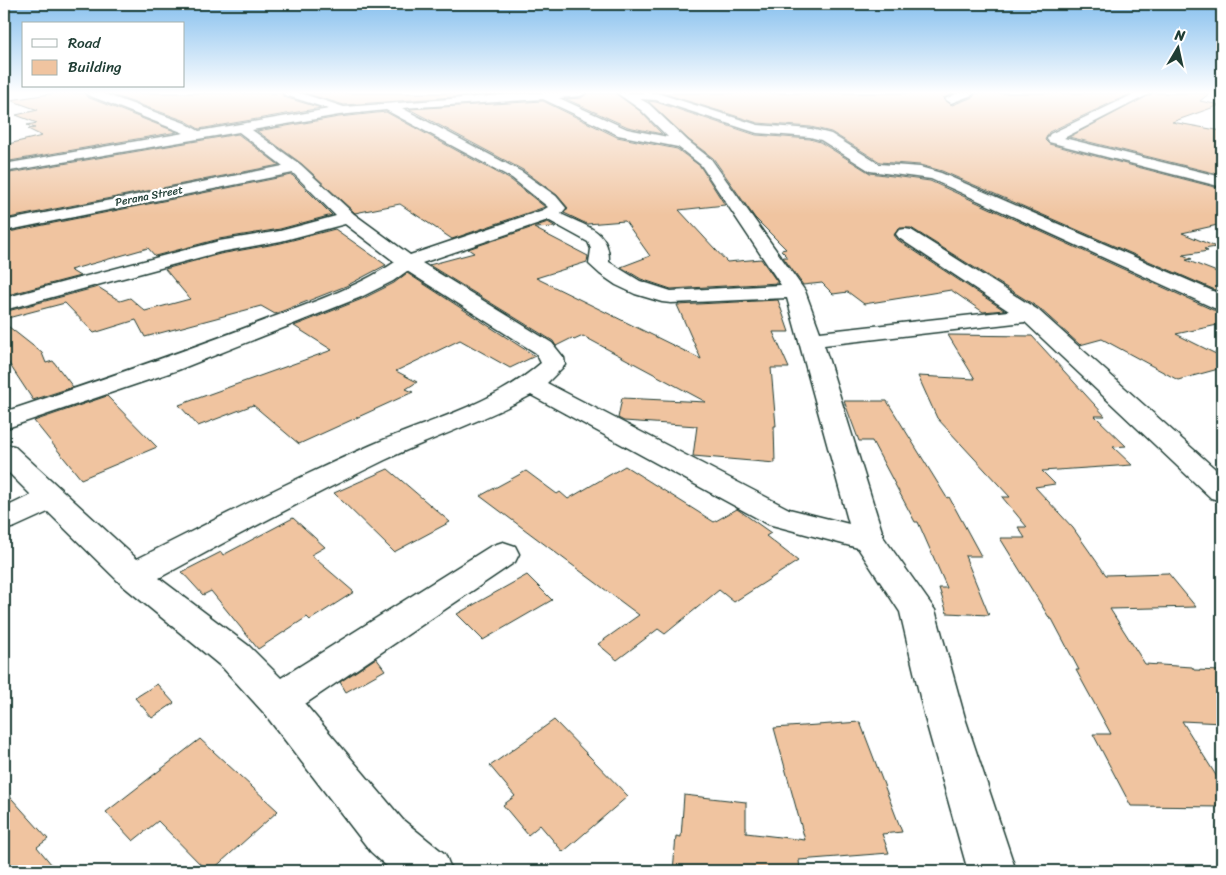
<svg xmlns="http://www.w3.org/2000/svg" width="1226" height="875" viewBox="0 0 1226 875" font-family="Sriracha,sans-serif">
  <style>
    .building { fill: #f0c4a0; stroke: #1f3d34 }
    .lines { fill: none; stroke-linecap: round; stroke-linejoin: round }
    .minor-casing { stroke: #1f3d34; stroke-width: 3 }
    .minor { fill: #fff; fill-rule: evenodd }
    .labels { text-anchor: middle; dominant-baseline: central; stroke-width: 4.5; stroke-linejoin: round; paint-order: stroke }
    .far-street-label { font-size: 11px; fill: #1f3d34; stroke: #fff }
  </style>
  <rect width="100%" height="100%" fill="#fff"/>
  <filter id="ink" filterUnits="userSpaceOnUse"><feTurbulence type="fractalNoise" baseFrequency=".02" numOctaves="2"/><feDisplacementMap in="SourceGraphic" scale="10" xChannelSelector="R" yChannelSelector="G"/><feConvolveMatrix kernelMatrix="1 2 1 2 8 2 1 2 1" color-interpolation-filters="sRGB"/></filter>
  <g filter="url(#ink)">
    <g class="building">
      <polygon points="56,93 84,93 87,97 177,132 4,162 4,145 42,136 28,129 35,128 27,125 37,123 16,115 38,110 10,100"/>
      <polygon points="107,93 281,93 284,97 321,108 199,129 186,121"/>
      <polygon points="305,93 508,93 344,105"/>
      <polygon points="588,93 615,93 640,111 662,134 628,127 566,99 581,98"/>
      <polygon points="662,93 954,93 943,98 952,105 973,97 976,93 1132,93 1049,132 1045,140 1049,144 1222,189 1222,224 1182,233 1216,247 1204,249 1208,251 1183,255 1192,259 1186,260 1222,274 1222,293 942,171 920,165 880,162 831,132 811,127 758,123"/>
      <polygon points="1153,93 1210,93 1200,101 1220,105 1172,122 1222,131 1222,175 1069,137"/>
      <polygon points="543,101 617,137 677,149 700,166 725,205 679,210 727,262 761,259 778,283 671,289 641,279 621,267 650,256 625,221 587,224 564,213 568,208 557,195 523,170 409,109"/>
      <polygon points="648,101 656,102 756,135 810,139 820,142 870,173 930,181 1213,310 1222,311 1222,324 1176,334 1222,357 1222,368 1178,380 1102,339 1080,345 1039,308 911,228 899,228 894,235 898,240 1004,310 983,312 951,290 864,304 848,292 833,294 822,283 803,285 783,257 788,257 781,250 786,249 755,218 713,158 689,140"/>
      <polygon points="386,112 511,180 545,207 452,239 400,204 355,213 302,164 257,131 339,117"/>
      <polygon points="238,134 279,165 4,219 4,174"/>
      <polygon points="292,175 332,215 280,229 219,239 155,256 148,248 70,270 80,276 4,296 4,233"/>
      <polygon points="548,222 556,227 534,228 588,256 587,262 536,278 701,359 677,305 778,300 789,332 773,332 789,368 771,368 776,426 774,426 775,463 693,456 697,426 624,421 618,418 622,398 706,402 583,336 574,340 572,338 556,346 553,341 429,265 474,253 468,249"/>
      <polygon points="335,229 386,265 346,286 275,314 261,306 145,337 136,320 94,333 65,303 4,319 4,312 98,287 120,301 130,298 145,311 190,299 165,269 220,254 281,243"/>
      <polygon points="407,273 535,356 510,368 460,340 396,371 417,382 406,389 413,392 299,444 253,405 198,426 179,405 332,350 294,326 362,299 394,283"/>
      <polygon points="4,323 42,353 46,363 53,361 73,387 33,400 4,356"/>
      <polygon points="948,335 1032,336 1105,416 1095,416 1126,446 1113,447 1132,465 1042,471 1055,484 1035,487 1073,528 1106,575 1168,573 1196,607 1110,609 1145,664 1192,667 1194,670 1222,671 1222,723 1182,721 1222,785 1222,807 1131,806 1093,734 1111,734 1076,670 1079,670 1052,619 1050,619 1000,538 1025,538 1018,527 1027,527 1002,497 1010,497 937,418 918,376 975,379"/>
      <polygon points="107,396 157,447 81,479 34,421"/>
      <polygon points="844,401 887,401 947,498 949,497 981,556 965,556 989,615 947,613 939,588 947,588 918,522 915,522 872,441 859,441"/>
      <polygon points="625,466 714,522 737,509 740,511 771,533 766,536 798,561 734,602 719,590 665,634 658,629 617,660 598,644 639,615 480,496 526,471 557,494 560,492 568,499"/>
      <polygon points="388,469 450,522 394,552 334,493"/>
      <polygon points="293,518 325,547 311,555 354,592 310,620 307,617 258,649 211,591 203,595 182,572 221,552 223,555"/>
      <polygon points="527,575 552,600 483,640 457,614"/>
      <polygon points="376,658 385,670 346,692 340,682"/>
      <polygon points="157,684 174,703 152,718 135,698"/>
      <polygon points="554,720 628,796 563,852 540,825 528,835 503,805 515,796 490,766"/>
      <polygon points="860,722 902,832 882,834 889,853 799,860 800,871 673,871 676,836 681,837 684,795 746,802 746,833 805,840 774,728"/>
      <polygon points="200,739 278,811 211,871 207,871 158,821 133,841 106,812"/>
      <polygon points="4,790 48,839 37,847 57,871 4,871"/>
    </g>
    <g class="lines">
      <g class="minor-casing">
        <g id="minor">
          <path d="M86 93H102L185 123 199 131 329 109 285 95 283 93H300L344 107 530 93H586L580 96 559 98 627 129 668 137 641 110 617 93H657L758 125 811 129 831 134 879 164 920 167 941 173 1222 295V309L1214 308 931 179 870 171 821 140 810 137 757 133 656 100 640 99 649 104 688 141 711 159 805 291 820 332 1009 311 899 238 896 234 899 230 905 229 911 230 1038 310 1222 475V501L1211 498 1025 322 824 345 884 538 935 610 965 718 1016 871H968L925 718 900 612 858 548 768 524 531 395C484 421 433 437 385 460 309 497 234 537 159 578L249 646 281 678 491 546 503 542 515 546 519 554 515 562 305 704 403 820 445 854 452 871H392L371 852 264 713 223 668 122 585 48 512 15 527 4 530V508L31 495 4 468V444L14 446 137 559C213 521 289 481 367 447 425 421 492 406 541 363L536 353 407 271 393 281 361 297 178 370 4 429V412C91 383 177 354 263 321 307 304 355 289 395 262L345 224 281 241 220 252 4 310V298L219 241 280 231 336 216 293 173 4 231V221L283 166 239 132 4 172V164L184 133 88 95ZM543 99 618 135 678 147 701 165 781 285 671 291 640 281 609 262C610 229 586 227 561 214L566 208 556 196 522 172 402 108ZM386 110 512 178 548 207 543 210 410 255 354 214 301 165 252 130 339 115ZM548 220 588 242 591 249 589 264 600 274 616 285 635 294 662 302 671 303 787 298 849 524 789 509 547 383 565 365 564 358 552 343 422 263Z"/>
          <polygon points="958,93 974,93 972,95 951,103 945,99"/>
          <polygon points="1136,93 1151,93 1064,138 1222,177 1222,187 1049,142 1047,139 1050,134"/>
        </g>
      </g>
      <use href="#minor" class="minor"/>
    </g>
  </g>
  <linearGradient id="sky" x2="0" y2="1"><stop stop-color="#87c0ee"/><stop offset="0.43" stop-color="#fff"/><stop offset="1" stop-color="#fff" stop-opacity="0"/></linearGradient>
  <rect width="1226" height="215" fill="url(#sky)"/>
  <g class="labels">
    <g class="far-street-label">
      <text transform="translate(149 196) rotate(-11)">Perana Street</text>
    </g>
  </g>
  <rect width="1226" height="875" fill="none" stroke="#fff" stroke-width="20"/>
  <rect x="10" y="10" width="1206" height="855" fill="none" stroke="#1f3d34" stroke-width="2" filter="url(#ink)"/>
  <rect x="22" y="22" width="162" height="65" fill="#ffffff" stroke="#a5b1ae"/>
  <rect x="32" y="39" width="25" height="8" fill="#ffffff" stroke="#a5b1ae"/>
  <text x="68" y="48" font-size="15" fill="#1f3d34">Road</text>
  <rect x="32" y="60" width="25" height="15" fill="#f0c4a0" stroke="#a5b1ae"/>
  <text x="68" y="72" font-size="15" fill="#1f3d34">Building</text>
  <g transform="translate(1178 48) rotate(9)" stroke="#ffffff" stroke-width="4" paint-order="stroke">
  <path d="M0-4L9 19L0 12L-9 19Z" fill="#1f3d34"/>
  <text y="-8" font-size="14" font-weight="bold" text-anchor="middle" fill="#1f3d34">N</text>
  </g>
</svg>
